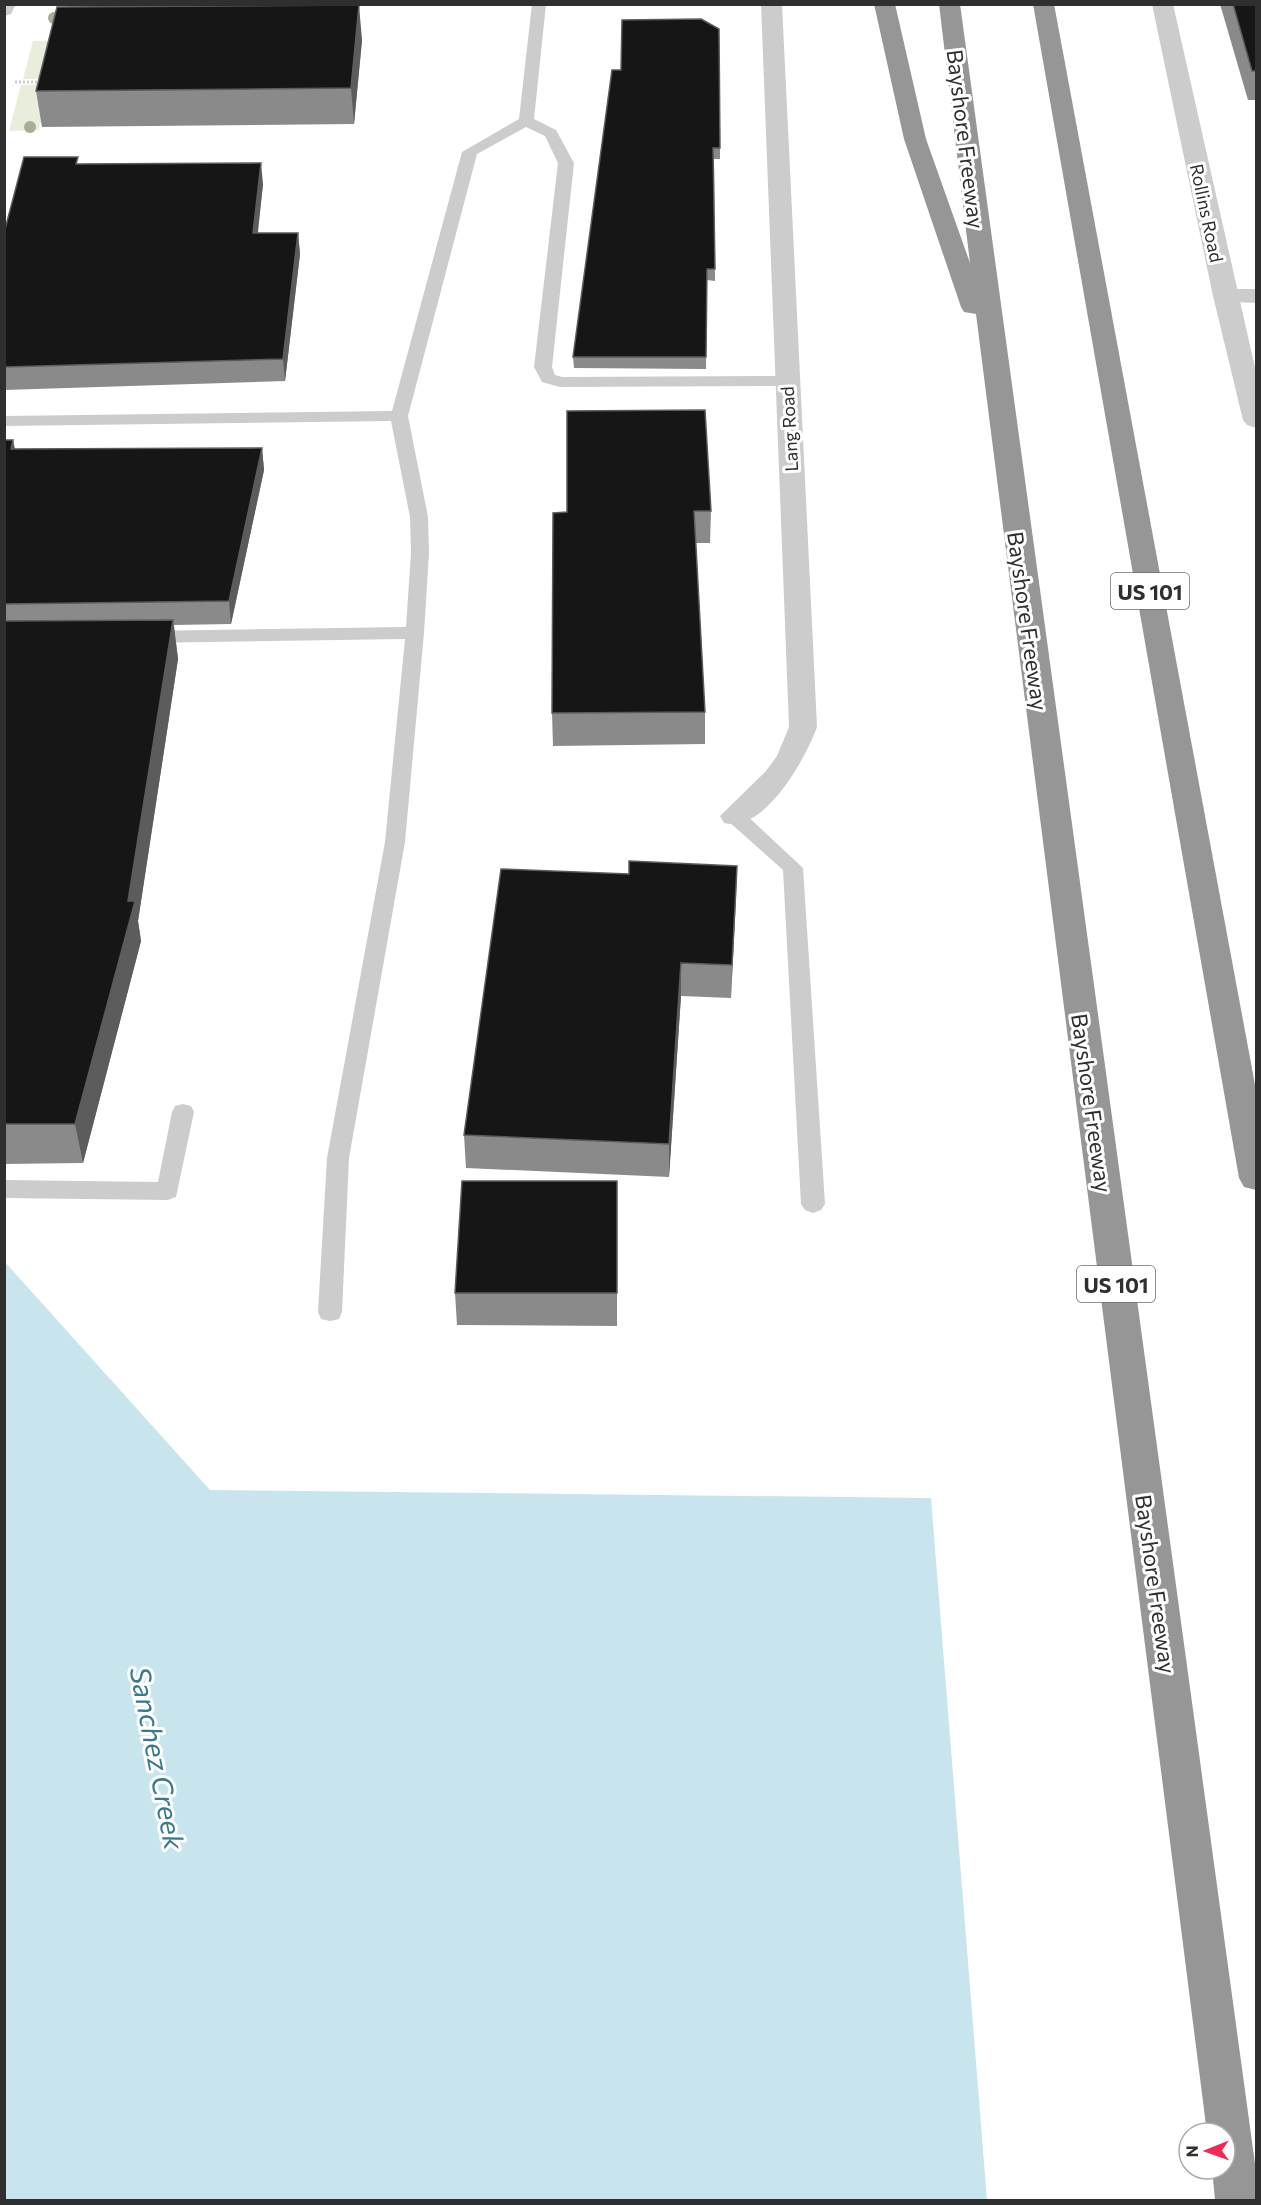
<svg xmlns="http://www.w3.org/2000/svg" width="1261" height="2205" viewBox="0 0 1261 2205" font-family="Commissioner,sans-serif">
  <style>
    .green { fill: #e8eddc }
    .water { fill: #c8e5ee }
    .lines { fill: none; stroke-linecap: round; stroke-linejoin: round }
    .path { stroke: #ccc; stroke-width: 3; stroke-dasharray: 2 2; stroke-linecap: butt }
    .service { fill: #ccc; fill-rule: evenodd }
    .minor { fill: #ccc; fill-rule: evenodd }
    .tertiary { fill: #ccc; fill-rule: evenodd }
    .motorway { fill: #969696; fill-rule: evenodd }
    .tree { fill: #a4af93 }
    .wall { fill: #8a8a8a }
    .shaded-wall { fill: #5c5c5c }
    .building { fill: #161616; stroke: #5c5c5c; stroke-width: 1.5 }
    .labels { text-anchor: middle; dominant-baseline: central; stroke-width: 6; stroke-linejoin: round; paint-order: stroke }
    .far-street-label { font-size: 18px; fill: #2f2f2f; stroke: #fff }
    .shield { fill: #fff; stroke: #6d6d6d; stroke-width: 1.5 }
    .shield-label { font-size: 21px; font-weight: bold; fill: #2f2f2f }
    .street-label { font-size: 22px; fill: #2f2f2f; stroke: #fff }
    .near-water-label { font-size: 28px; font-style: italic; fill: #377a8f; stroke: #fff }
  </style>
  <rect width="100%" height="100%" fill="#fff"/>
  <g class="green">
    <polygon points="33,41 61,41 51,79 23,79"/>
    <polygon points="50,84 39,130 9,131 21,85"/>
  </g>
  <polygon class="water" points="4,1261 210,1490 931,1498 987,2200 5,2200"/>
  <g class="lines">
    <polyline class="path" points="15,82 41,82"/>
    <g class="service">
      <polygon points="532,4 546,4 534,119 556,130 574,163 552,367 555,375 562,377 787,376 796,381 787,386 560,387 542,382 534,367 558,163 545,136 526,127 477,154 408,416 428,517 429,553 424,633 405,842 349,1158 342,1312 339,1319 330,1321 321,1319 318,1312 327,1158 385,842 405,639 144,643 134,637 144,631 406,627 411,553 410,517 391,421 4,426 4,416 392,411 462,152 519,119"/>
      <polygon points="735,809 742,811 803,868 825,1204 821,1210 813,1213 805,1210 801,1204 783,870 728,821 725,816 728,811"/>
      <polygon points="183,1104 191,1106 194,1112 176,1197 168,1200 4,1198 4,1180 158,1182 172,1112 175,1106"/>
    </g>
    <g class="minor">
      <polygon points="4,4 16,4 11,14 4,16"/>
      <path d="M761 4H782L817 727C806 758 764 834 724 823L720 816 766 771 777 756 789 727Z"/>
      <polygon points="1225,289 1256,289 1256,303 1216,301 1213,296 1216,291"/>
    </g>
    <polygon class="tertiary" points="1152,4 1173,4 1256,372 1256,428 1247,425 1243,420 1213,296"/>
    <g class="motorway">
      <polygon points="874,4 895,4 926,139 970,263 939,4 960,4 1256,2171 1256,2200 1215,2200 1212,2169 1225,2169 1225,2133 1207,2133 976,314 964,312 961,307 904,139"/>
      <polygon points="1033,4 1054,4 1256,1090 1256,1190 1244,1187 1239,1178"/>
    </g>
  </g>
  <g class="tree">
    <circle cx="54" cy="18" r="6"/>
    <circle cx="30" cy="127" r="6"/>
  </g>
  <g class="wall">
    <polygon points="1220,4 1257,4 1257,100 1248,100"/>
    <polygon points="362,40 354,124 42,127 36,91"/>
    <polygon points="621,70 720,148 720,159 714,159 715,281 707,280 706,369 574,368 573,357"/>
    <polygon points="79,164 263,184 258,233 298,233 300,254 285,381 4,390 4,233"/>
    <polygon points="4,440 13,440 15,449 262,448 264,470 231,624 174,625 178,659 138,921 141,941 83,1163 4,1164"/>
    <polygon points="711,511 710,543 696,543 705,712 705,744 553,746 552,713 567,512"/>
    <polygon points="737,866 731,998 681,996 669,1177 466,1168 464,1135 629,874"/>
    <polygon points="617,1181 617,1326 457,1325 455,1293"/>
  </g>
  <g class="shaded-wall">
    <polygon points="359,5 362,40 354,124 351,88"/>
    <polygon points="261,163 263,184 255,255 253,233"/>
    <polygon points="298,233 300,254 285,381 283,359"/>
    <polygon points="13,440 17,462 11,449"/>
    <polygon points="262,448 264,470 231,624 229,601"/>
    <polygon points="173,620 178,659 138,921 141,941 83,1163 75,1124 128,901"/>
    <polygon points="737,866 736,898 731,998 732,965"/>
    <polygon points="681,963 681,996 669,1177 669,1144"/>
  </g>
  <g class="building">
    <polygon points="1233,4 1257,4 1257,71 1252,71"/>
    <polygon points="359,5 351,88 36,91 57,7"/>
    <polygon points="701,19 719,29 720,148 713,148 715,269 707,269 706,357 573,357 612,70 621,70 622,20"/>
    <polygon points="24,157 78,157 76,164 261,163 253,233 298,233 283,359 4,367 4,233"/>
    <polygon points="705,410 711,511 694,511 705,712 552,713 553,513 567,512 567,411"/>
    <polygon points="4,440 13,440 11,449 262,448 229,601 4,604"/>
    <polygon points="173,620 128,901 135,901 75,1124 4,1124 4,621"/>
    <polygon points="629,861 737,866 732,965 681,963 669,1144 464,1135 501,869 629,874"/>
    <polygon points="462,1181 617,1181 617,1293 455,1293"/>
  </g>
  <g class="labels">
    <g class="far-street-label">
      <text transform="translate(1207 213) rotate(78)">Rollins Road</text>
      <text transform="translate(789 429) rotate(-93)">Lang Road</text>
    </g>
    <g class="shield">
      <rect x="1111" y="573" width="78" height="36" rx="4.5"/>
      <rect x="1077" y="1266" width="78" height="36" rx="4.5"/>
    </g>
    <g class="shield-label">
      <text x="1150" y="591">US 101</text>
      <text x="1116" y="1284">US 101</text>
    </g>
    <g class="street-label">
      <text transform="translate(966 139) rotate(83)">Bayshore Freeway</text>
      <text transform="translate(1028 621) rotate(82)">Bayshore Freeway</text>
      <text transform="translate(1092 1103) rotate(82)">Bayshore Freeway</text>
      <text transform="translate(1156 1584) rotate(82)">Bayshore Freeway</text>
    </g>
    <g class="near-water-label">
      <text transform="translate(158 1758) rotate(79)">Sanchez Creek</text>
    </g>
  </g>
  <rect width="1261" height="2205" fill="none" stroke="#2f2f2f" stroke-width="12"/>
  <g transform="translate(1207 2151) rotate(269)"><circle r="28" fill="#ffffff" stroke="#acacac" stroke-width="1.5"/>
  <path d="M0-4.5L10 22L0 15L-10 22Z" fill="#ee2a57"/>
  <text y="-9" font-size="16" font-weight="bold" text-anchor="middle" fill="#2f2f2f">N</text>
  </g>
</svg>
